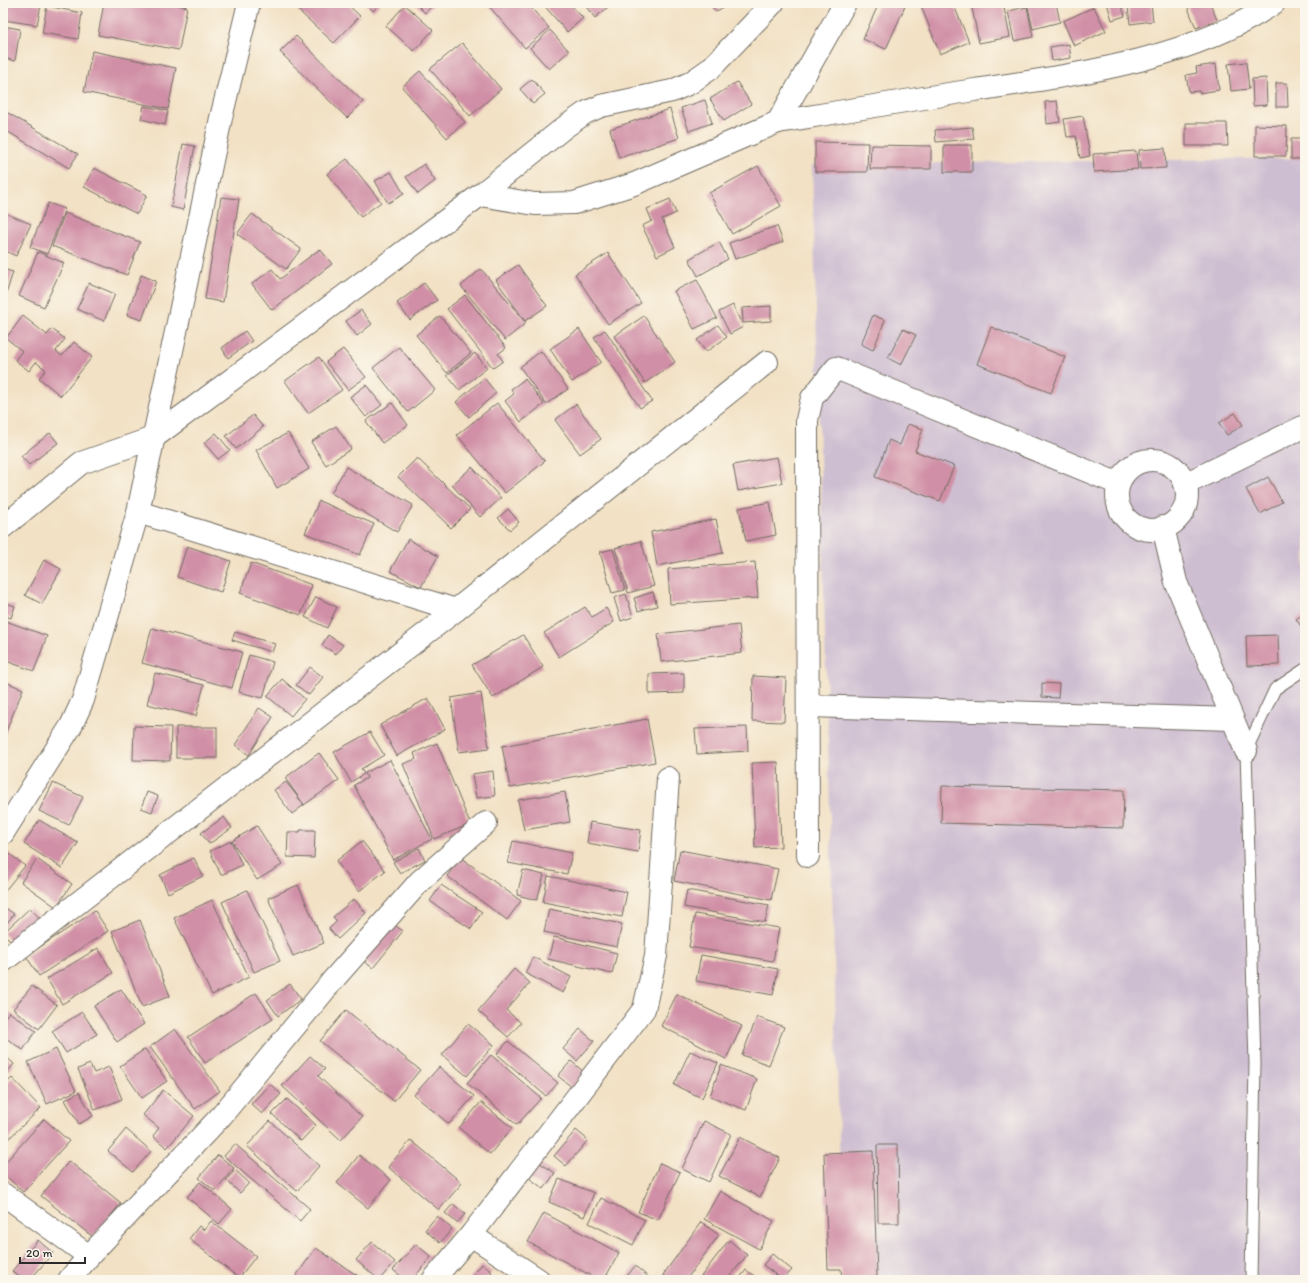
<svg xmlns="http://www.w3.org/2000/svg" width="1308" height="1283" viewBox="0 0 1308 1283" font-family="Itim,sans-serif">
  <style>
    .industrial { fill: #cebed1 }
    .building { fill: #d08fa6 }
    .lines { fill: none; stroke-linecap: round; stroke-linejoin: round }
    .lane-casing { stroke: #716b61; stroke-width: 13 }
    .street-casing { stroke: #716b61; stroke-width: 24 }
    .secondary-casing { stroke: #716b61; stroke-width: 24 }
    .lane { stroke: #fff; stroke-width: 11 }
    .street { stroke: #fff; stroke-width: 22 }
    .secondary { stroke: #fff; stroke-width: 22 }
  </style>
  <rect width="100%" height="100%" fill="#fbf7ec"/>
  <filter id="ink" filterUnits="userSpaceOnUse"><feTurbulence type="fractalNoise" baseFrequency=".025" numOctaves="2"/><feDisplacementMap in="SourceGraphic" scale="8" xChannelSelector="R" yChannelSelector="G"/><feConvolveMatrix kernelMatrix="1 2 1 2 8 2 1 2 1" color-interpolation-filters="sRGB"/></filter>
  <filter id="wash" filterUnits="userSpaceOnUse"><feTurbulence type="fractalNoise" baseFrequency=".012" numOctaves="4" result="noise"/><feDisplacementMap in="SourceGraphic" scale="16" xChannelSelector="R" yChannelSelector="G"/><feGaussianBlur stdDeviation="0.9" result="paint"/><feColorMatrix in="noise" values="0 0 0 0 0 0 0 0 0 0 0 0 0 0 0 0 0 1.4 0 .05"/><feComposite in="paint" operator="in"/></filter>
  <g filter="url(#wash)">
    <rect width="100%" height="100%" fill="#f2e1c4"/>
    <polygon class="industrial" points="1305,158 1305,1280 843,1280 812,165"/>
    <g id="blocks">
      <g class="building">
        <polygon points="3,3 30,3 41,5 37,25 3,20"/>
        <polygon points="104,3 168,3 187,7 179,50 98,35"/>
        <polygon points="290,3 346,3 360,16 334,43"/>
        <polygon points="365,3 381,3 373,11"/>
        <polygon points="415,3 435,3 425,13"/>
        <polygon points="490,3 527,3 549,28 525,48 488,5"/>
        <polygon points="542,3 569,3 583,18 567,32"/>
        <polygon points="583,3 613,3 595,18"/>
        <polygon points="709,3 729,3 716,12"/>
        <polygon points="879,3 903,3 906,4 886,49 863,39"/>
        <polygon points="920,3 953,3 969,42 940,54"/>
        <polygon points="971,3 1003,3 1010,37 979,43"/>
        <polygon points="1027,3 1056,3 1060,22 1033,29"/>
        <polygon points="1107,3 1121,3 1125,16 1112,20"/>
        <polygon points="1151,3 1153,21 1130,24 1128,6"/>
        <polygon points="1186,3 1210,3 1217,20 1196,28"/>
        <polygon points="405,5 433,30 414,51 386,26"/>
        <polygon points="47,6 82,13 78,39 42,33"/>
        <polygon points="1027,7 1033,37 1014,41 1008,11"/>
        <polygon points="1094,7 1106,31 1074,46 1063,21"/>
        <polygon points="3,26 20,29 15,61 3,58"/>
        <polygon points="550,30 569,51 549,69 530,48"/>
        <polygon points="296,36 363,102 347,118 280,52"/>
        <polygon points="462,43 501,89 470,116 430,69"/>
        <polygon points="1069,44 1071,58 1052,61 1050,47"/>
        <polygon points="92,51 176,68 168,109 84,92"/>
        <polygon points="1246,62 1249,89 1231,91 1228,64"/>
        <polygon points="1216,64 1219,90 1199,93 1199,91 1189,92 1186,75 1197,73 1196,67"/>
        <polygon points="420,71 465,122 447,138 402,87"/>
        <polygon points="1266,78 1267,105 1253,106 1252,79"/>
        <polygon points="532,79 545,94 533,104 520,89"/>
        <polygon points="737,82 751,104 724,121 710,99"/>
        <polygon points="1276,83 1287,83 1288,107 1276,107"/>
        <polygon points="705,100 712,123 689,131 681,108"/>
        <polygon points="1057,101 1060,122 1047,124 1045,102"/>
        <polygon points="144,106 168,111 165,125 141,119"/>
        <polygon points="670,109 679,138 619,158 610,129"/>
        <polygon points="8,113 78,154 69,168 3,129 3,121"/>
        <polygon points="1083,116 1090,156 1080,158 1076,136 1067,137 1064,119"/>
        <polygon points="1186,123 1227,123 1228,146 1186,146"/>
        <polygon points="1255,125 1287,126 1286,156 1255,156"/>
        <polygon points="972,127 974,139 936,142 935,130"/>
        <rect x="1291" y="139" width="14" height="20"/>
        <polygon points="815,142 868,143 867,172 815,172"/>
        <polygon points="183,144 195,146 183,210 171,207"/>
        <polygon points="871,145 931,146 931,169 870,169"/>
        <rect x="944" y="145" width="28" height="27"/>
        <polygon points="1165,148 1166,168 1140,169 1139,150"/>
        <polygon points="1136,151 1138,169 1094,172 1093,154"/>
        <polygon points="347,159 381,202 361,217 327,174"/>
        <polygon points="424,164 435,181 418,194 406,177"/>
        <polygon points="758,166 781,206 732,234 709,193"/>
        <polygon points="94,168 147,195 137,214 84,187"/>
        <polygon points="391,172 404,194 388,203 375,181"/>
        <polygon points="221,197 239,199 223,302 205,299"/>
        <polygon points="670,199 676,213 662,219 675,247 657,256 642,226 652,221 647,209"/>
        <polygon points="48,203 65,209 47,254 30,247"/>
        <polygon points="3,212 31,224 16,256 3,250"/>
        <polygon points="65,213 140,242 127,275 52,246"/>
        <polygon points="252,214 301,249 286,269 237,234"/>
        <polygon points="777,226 783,242 735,259 729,243"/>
        <polygon points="719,242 728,259 698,276 689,259"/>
        <polygon points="320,249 332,264 272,310 252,284 272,269 280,279"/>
        <polygon points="38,252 64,263 44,307 19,296"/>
        <polygon points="608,253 641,303 608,324 575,274"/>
        <polygon points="518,265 547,306 525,321 496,280"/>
        <polygon points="3,269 13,272 3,304"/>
        <polygon points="481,269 526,323 505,340 461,286"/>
        <polygon points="141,275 156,281 142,320 127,315"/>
        <polygon points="697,280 717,318 694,329 674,291"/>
        <polygon points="89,283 115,294 104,321 77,309"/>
        <polygon points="424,283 437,300 410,320 397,303"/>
        <polygon points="465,295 506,348 498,354 503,361 493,368 447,309"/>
        <polygon points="733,305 743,327 730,334 719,312"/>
        <polygon points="771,306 771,321 743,323 742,308"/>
        <polygon points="361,310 372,324 357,336 346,321"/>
        <polygon points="873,315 885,320 873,350 861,344"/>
        <polygon points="23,316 47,335 52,329 65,339 56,351 62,356 74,342 92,357 61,396 39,378 46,370 36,362 29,371 15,360 22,351 6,338"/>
        <polygon points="440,316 471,353 447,373 416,335"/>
        <polygon points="644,316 675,362 645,383 614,336"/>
        <polygon points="718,325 727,337 706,352 697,340"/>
        <polygon points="991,327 1065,357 1051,393 977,364"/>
        <polygon points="579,329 601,362 572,382 550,349"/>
        <polygon points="903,329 916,335 901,365 888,358"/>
        <polygon points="605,330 652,401 640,408 594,337"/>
        <polygon points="245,331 252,341 228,358 222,348"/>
        <polygon points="399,347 435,390 408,412 373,368"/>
        <polygon points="343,349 366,377 348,390 326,362"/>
        <polygon points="541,351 568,389 546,404 520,367"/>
        <polygon points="475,353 487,368 459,390 447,375"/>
        <polygon points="319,357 342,390 308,413 285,381"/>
        <polygon points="484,378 496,393 469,417 456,402"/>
        <polygon points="525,379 544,404 521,422 505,401 514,394 511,389"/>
        <polygon points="366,385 382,405 366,417 350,397"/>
        <polygon points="392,403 408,425 382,443 366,421"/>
        <polygon points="497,403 545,461 505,493 457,435"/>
        <polygon points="576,404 601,439 580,454 555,420"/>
        <polygon points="1235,413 1243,425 1227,435 1219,423"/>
        <polygon points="253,415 263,427 236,449 226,436"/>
        <polygon points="908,424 923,429 915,451 954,466 940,501 875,477 889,440 900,445"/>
        <polygon points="336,426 351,449 326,465 311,442"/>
        <polygon points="50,433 58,443 29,465 21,456"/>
        <polygon points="216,433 230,450 218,459 204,443"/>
        <polygon points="288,433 309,469 277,488 256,450"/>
        <polygon points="777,457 782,483 738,491 733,465"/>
        <polygon points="417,458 470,509 451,528 398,477"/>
        <polygon points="346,467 413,505 397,532 331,493"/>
        <polygon points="472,467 501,498 480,517 452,485"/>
        <polygon points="1268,477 1282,502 1260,514 1246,489"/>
        <polygon points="319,501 374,524 360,555 305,533"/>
        <polygon points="770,502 776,535 746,541 739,508"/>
        <polygon points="508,509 519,522 510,530 498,518"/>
        <polygon points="716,519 723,553 657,566 651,532"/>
        <polygon points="408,539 438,556 421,587 390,571"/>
        <polygon points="641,541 654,586 628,593 615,548"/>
        <polygon points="187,546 231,561 221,592 177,577"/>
        <polygon points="613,549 625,590 612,593 600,552"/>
        <polygon points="44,560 61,569 42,604 25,595"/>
        <polygon points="755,562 758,598 670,604 668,569"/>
        <polygon points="251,563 312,585 301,615 240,593"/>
        <polygon points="653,592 657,606 638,611 634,598"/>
        <polygon points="626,594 633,617 621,621 614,598"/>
        <polygon points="316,597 337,607 327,628 305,617"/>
        <polygon points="3,602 15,606 11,618 3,615"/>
        <polygon points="585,607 592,617 606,608 614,622 559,657 544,633"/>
        <polygon points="1305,613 1305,632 1296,619"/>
        <polygon points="3,620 47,636 34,671 3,660"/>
        <polygon points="739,625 742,653 661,662 658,634"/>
        <polygon points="152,628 242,652 232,688 142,663"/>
        <polygon points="235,632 275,644 272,652 232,640"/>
        <polygon points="328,635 343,645 336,654 322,645"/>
        <polygon points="523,635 543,667 493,698 472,665"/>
        <polygon points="1278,635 1279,665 1247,666 1246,636"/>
        <polygon points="249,655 273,662 263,698 239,692"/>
        <polygon points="310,667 323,677 309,695 296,685"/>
        <polygon points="155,673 204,685 196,716 147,704"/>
        <polygon points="684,673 684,693 649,694 649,674"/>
        <polygon points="753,676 786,678 784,722 752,721"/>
        <polygon points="282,679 305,699 291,716 267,696"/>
        <polygon points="3,681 23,689 3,739"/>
        <polygon points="1042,683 1059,684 1058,698 1042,697"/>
        <polygon points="481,693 489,748 459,752 451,698"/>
        <polygon points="428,698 445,729 397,756 380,725"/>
        <polygon points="259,708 273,717 249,755 235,745"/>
        <polygon points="647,719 655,762 510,788 502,746"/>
        <polygon points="134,726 171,727 170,761 133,760"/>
        <rect x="176" y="727" width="41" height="31"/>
        <polygon points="747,727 748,751 697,754 695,729"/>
        <polygon points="370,732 384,755 361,769 364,774 351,782 334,752"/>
        <polygon points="437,743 470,824 434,839 403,764 416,759 414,753"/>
        <polygon points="319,753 339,780 304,805 285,778"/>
        <polygon points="390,760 432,839 393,860 354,785 367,778 365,773"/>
        <polygon points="778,762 781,847 755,848 752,763"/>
        <polygon points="493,771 495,796 476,798 472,774"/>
        <polygon points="286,782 304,805 292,814 274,790"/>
        <polygon points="53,783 83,797 69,825 39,811"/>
        <polygon points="942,786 1124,790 1123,828 941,823"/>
        <polygon points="147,792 158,796 152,812 141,808"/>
        <polygon points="565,792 570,822 524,830 518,800"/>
        <polygon points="224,817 232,828 209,844 201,833"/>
        <polygon points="39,820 78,843 62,868 24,844"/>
        <polygon points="590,822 641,830 638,852 587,843"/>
        <polygon points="257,826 282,865 257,880 232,841"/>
        <polygon points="300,830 315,830 314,858 287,857 288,832 300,832"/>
        <polygon points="231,841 242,865 221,875 210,851"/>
        <polygon points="362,841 385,871 359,891 336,861"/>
        <polygon points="513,841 572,853 567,874 508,863"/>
        <polygon points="419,848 425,860 400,873 393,862"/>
        <polygon points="680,850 778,869 771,900 674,881"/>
        <polygon points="6,851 25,866 3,893 3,854"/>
        <polygon points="194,858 203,876 168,893 160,875"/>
        <polygon points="461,858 521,901 507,920 447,876"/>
        <polygon points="37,859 72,884 56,907 21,882"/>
        <polygon points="523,870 544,875 537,900 517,895"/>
        <polygon points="548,876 627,892 622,917 543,902"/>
        <polygon points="298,885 324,943 293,956 268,898"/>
        <polygon points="441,885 482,912 471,929 430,901"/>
        <polygon points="247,890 280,961 254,972 222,902"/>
        <polygon points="687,890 769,905 765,922 684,907"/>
        <polygon points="354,899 366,913 338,939 329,929 337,921 333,917"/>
        <polygon points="212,900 249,977 212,995 174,918"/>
        <polygon points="3,906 14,914 3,928"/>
        <polygon points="30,908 44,923 18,948 3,933"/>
        <polygon points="549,909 622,924 617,947 544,932"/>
        <polygon points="95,911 108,931 39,976 26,956"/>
        <polygon points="695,914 779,928 773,961 689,947"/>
        <polygon points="140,920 170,996 142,1007 112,931"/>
        <polygon points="392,923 403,931 373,968 362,960"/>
        <polygon points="554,937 617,953 612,974 548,959"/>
        <polygon points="98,948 113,973 62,1004 47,979"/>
        <polygon points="701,955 778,969 773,995 696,981"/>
        <polygon points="533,957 571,977 563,993 525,973"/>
        <polygon points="514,969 530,983 506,1010 521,1023 508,1037 478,1011"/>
        <polygon points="290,984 301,999 278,1016 267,1000"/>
        <polygon points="32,986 57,1005 39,1029 13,1009"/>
        <polygon points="121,989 144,1024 117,1042 94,1006"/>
        <polygon points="256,993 273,1019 205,1063 188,1037"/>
        <polygon points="677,994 742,1026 726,1059 661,1026"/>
        <polygon points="346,1010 420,1070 394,1101 320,1041"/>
        <polygon points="9,1012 36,1031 23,1050 3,1036 3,1020"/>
        <polygon points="82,1012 97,1034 66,1053 52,1031"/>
        <polygon points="757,1017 784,1027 769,1065 742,1055"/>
        <polygon points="468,1024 494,1045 467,1076 442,1055"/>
        <polygon points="175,1029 220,1091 195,1109 150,1047"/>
        <polygon points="580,1029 594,1041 577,1061 563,1049"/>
        <polygon points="508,1041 558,1083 546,1096 497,1054"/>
        <polygon points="56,1049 76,1091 47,1104 28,1062"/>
        <polygon points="145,1049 167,1081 142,1098 120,1066"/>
        <polygon points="690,1051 718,1063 702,1098 674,1085"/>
        <polygon points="3,1054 14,1064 3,1077"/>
        <polygon points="491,1055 541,1098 517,1125 467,1083"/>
        <polygon points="310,1056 325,1069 318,1076 362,1117 341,1140 282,1086"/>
        <polygon points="571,1061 585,1073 573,1088 558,1076"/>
        <polygon points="90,1064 94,1073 109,1067 122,1099 95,1110 78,1069"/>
        <polygon points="721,1065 757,1079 746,1110 710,1096"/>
        <polygon points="439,1067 474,1096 449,1124 414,1095"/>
        <polygon points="12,1078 41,1108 3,1144 3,1086"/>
        <polygon points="270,1084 281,1094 262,1114 251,1104"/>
        <polygon points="163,1090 194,1116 167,1148 153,1136 159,1128 143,1115"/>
        <polygon points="79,1092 93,1116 79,1124 65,1100"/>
        <polygon points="287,1099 316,1125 301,1141 272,1114"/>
        <polygon points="481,1102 512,1128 490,1154 459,1128"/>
        <polygon points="44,1119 69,1141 23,1192 3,1173 3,1165"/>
        <polygon points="270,1121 319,1166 297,1191 247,1146"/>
        <polygon points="704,1121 731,1134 709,1182 682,1169"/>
        <polygon points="126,1129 151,1151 133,1172 108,1151"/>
        <polygon points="576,1130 588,1140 566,1166 554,1156"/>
        <polygon points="740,1137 780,1158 760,1197 719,1176"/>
        <polygon points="411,1140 462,1183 439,1210 388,1167"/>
        <polygon points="235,1144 310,1209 300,1221 224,1156"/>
        <polygon points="877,1145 898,1145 899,1223 878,1223"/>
        <polygon points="873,1151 877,1277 873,1277 873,1280 842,1280 841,1269 828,1269 824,1153"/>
        <polygon points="218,1155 234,1168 215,1191 199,1178"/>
        <polygon points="359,1155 391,1180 368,1208 337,1183"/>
        <polygon points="69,1161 121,1203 93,1237 41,1196"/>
        <polygon points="540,1163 555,1173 544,1189 529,1178"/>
        <polygon points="660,1163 680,1172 658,1220 638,1212"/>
        <polygon points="235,1170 249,1183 240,1193 226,1180"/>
        <polygon points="559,1179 594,1193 584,1217 549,1202"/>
        <polygon points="200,1182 232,1209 219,1224 187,1197"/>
        <polygon points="720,1191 774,1221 759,1249 704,1219"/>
        <polygon points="601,1198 645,1220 633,1245 589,1223"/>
        <polygon points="453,1204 465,1214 457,1223 445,1213"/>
        <polygon points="544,1213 619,1253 604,1280 599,1280 528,1242"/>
        <polygon points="437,1216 452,1229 440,1243 425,1230"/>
        <polygon points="211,1221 256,1256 239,1278 189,1239 199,1226 204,1230"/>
        <polygon points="701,1222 719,1235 686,1280 670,1280 663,1275"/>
        <polygon points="38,1240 53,1253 30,1280 23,1280 12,1271"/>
        <polygon points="729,1240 747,1255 727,1280 701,1280 699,1279"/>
        <polygon points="372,1242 395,1262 379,1280 356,1260"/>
        <polygon points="416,1244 431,1257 412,1280 406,1280 393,1270"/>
        <polygon points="316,1248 364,1280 301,1280 296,1276"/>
        <polygon points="772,1254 792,1270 783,1280 763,1265"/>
        <polygon points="482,1264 492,1272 485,1280 473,1280 470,1278"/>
        <polygon points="635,1266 651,1279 650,1280 624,1280"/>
        <polygon points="746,1270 760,1280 738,1280"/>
      </g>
    </g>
  </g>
  <g filter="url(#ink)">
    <use href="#blocks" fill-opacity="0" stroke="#716b61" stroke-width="1"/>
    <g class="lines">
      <g class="lane-casing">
        <polyline id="lane" points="1251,1280 1255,1063 1246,751 1275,689 1305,669"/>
      </g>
      <g class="street-casing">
        <g id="street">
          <path d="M778 122C844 111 909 100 975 90 1073 75 1192 60 1274 3"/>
          <polyline points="480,195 565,127 585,113 601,106 672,91 690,83 710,69 773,3"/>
          <circle cx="1152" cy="495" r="35"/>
          <polyline points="1185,484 1305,426"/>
          <polyline points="138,512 456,610"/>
          <polyline points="3,527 81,463 153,438 480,195 535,204 574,203 634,184 778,122 845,3"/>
          <polyline points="1163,527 1176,582 1246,751"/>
          <polyline points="808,706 1232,719"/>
          <polyline points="808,856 807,420 812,398 836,368 1119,484"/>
          <polyline points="3,961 456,610 767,362"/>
          <polyline points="3,1194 89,1256"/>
          <polyline points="471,1235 539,1280"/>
          <polyline points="69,1280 89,1256 222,1115 333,980 420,881 486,823"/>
          <polyline points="433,1280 471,1235 644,1009 656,956 668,778"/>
        </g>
      </g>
      <g class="secondary-casing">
        <polyline id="secondary" points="3,833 71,726 83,700 138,512 221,118 249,3"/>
      </g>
      <use href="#lane" class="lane"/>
      <use href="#street" class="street"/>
      <use href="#secondary" class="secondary"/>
    </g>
  </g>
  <rect width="1308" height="1283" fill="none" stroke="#fbf7ec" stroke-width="16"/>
  <path d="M20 1257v6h65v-6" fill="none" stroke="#2b2b2b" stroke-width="2"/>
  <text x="26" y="1257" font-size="12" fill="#2b2b2b" stroke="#fbf7ec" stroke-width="3" paint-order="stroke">20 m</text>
</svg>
